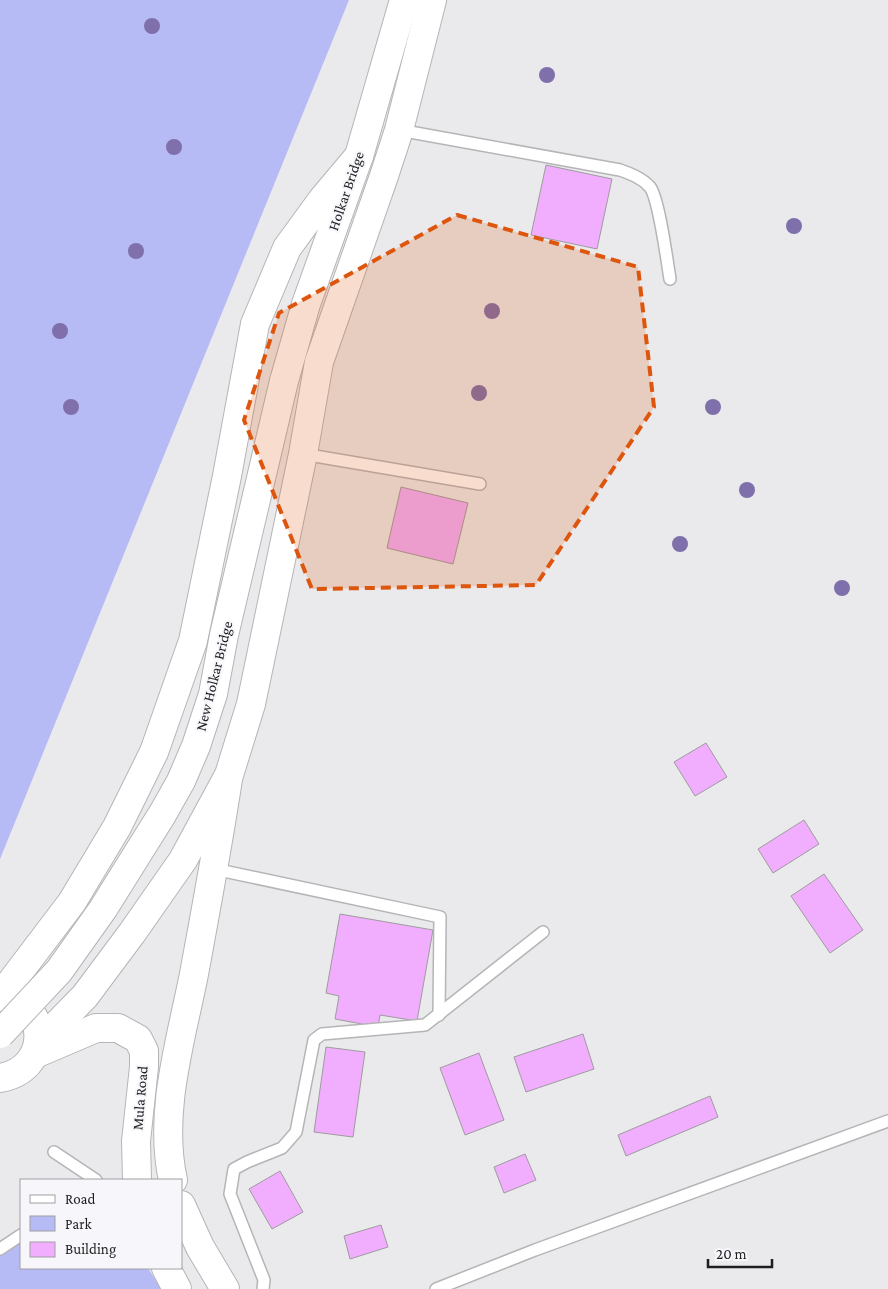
<svg xmlns="http://www.w3.org/2000/svg" width="888" height="1289" viewBox="0 0 888 1289" font-family="'Crimson Pro',serif">
  <style>
    .green { fill: #b6baf5 }
    .building { fill: #f2aefe; stroke: #9d9b9d }
    .lines { fill: none; stroke-linecap: round; stroke-linejoin: round }
    .lane-casing { stroke: #b5b5b8; stroke-width: 14 }
    .secondary-casing { stroke: #b5b5b8; stroke-width: 30 }
    .primary-casing { stroke: #b5b5b8; stroke-width: 30 }
    .lane { stroke: #fff; stroke-width: 11 }
    .secondary { stroke: #fff; stroke-width: 28 }
    .primary { stroke: #fff; stroke-width: 28 }
    .primary-bridge-casing { stroke: #b5b5b8; stroke-width: 30; stroke-linecap: butt }
    .primary-bridge { stroke: #fff; stroke-width: 28 }
    .tree { fill: #7f6fab }
    .marked { fill: #de560d; fill-opacity: 0.2; stroke: #de560d; stroke-width: 4; stroke-dasharray: 10 6; stroke-linejoin: round }
    .labels { text-anchor: middle; dominant-baseline: central; stroke-width: 4; stroke-linejoin: round; paint-order: stroke }
    .street-label { font-size: 15px; fill: #1e1e1f; stroke: #f7f7fb }
  </style>
  <rect width="100%" height="100%" fill="#eaeaed"/>
  <g class="green">
    <polygon points="0,0 349,0 0,859"/>
    <polygon points="21,1237 21,1268 148,1268 161,1289 0,1289 0,1252"/>
  </g>
  <g class="building">
    <polygon points="546,165 612,179 597,249 531,235"/>
    <polygon points="401,487 468,503 453,564 387,548"/>
    <polygon points="706,743 727,777 695,796 674,762"/>
    <polygon points="804,820 819,844 773,873 758,849"/>
    <polygon points="824,874 863,930 830,953 791,896"/>
    <polygon points="340,914 433,930 417,1021 380,1015 378,1027 335,1019 339,996 326,993"/>
    <polygon points="583,1034 594,1069 526,1092 514,1057"/>
    <polygon points="326,1047 365,1052 353,1137 314,1132"/>
    <polygon points="479,1053 504,1120 465,1135 440,1068"/>
    <polygon points="710,1096 718,1117 626,1156 618,1135"/>
    <polygon points="525,1154 536,1180 504,1193 494,1167"/>
    <polygon points="280,1171 303,1212 272,1229 249,1189"/>
    <polygon points="381,1225 388,1247 350,1259 344,1236"/>
  </g>
  <g class="lines">
    <g class="lane-casing">
      <g id="lane">
        <path d="M399 130 620 170C631 174 642 178 650 187 659 199 667 261 670 279"/>
        <polyline points="303,454 480,484"/>
        <polyline points="214,869 440,917 439,1015"/>
        <polyline points="54,1152 96,1180"/>
        <polyline points="0,1249 21,1235"/>
        <polyline points="263,1289 264,1280 230,1194 234,1169 247,1162 282,1148 296,1132 314,1040 322,1034 425,1025 543,932"/>
        <polyline points="436,1289 535,1250 888,1121"/>
      </g>
    </g>
    <g class="secondary-casing">
      <g id="secondary">
        <polyline points="35,1054 96,1028 118,1028 138,1039 144,1051 144,1067 136,1141 137,1180"/>
        <path d="M173 1180C158 1113 181 1040 194 974 206 909 218 845 228 779"/>
        <polyline points="181,1205 200,1247 225,1289"/>
        <polyline points="166,1268 177,1289"/>
      </g>
    </g>
    <g class="primary-casing">
      <g id="primary">
        <polyline points="284,381 306,304 359,156 404,0"/>
        <polyline points="0,997 72,902 117,827 154,752 193,641 227,476 255,324 287,248 322,200 359,156"/>
        <polyline points="38,1044 85,996 132,933 183,860 229,775 251,704 303,454 319,362 384,176 399,130 432,0"/>
        <path d="M0 1078C49 1070 52 1007 4 997"/>
      </g>
    </g>
    <use href="#lane" class="lane"/>
    <use href="#secondary" class="secondary"/>
    <use href="#primary" class="primary"/>
    <g class="primary-bridge-casing">
      <polyline id="primary-bridge" points="0,1034 59,971 103,909 163,813 181,781 196,746 213,694 224,635 284,381"/>
    </g>
    <use href="#primary-bridge" class="primary-bridge"/>
  </g>
  <g class="tree">
    <circle cx="152" cy="26" r="8"/>
    <circle cx="547" cy="75" r="8"/>
    <circle cx="174" cy="147" r="8"/>
    <circle cx="794" cy="226" r="8"/>
    <circle cx="136" cy="251" r="8"/>
    <circle cx="492" cy="311" r="8"/>
    <circle cx="60" cy="331" r="8"/>
    <circle cx="479" cy="393" r="8"/>
    <circle cx="71" cy="407" r="8"/>
    <circle cx="713" cy="407" r="8"/>
    <circle cx="747" cy="490" r="8"/>
    <circle cx="680" cy="544" r="8"/>
    <circle cx="842" cy="588" r="8"/>
  </g>
  <path class="marked" d="M457 215 638 267 654 407 536 585 312 589 244 420 279 313Z"/>
  <g class="labels">
    <g class="street-label">
      <text transform="translate(346 191) rotate(-71)">Holkar Bridge</text>
      <text transform="translate(214 676) rotate(-76)">New Holkar Bridge</text>
      <text transform="translate(140 1098) rotate(-85)">Mula Road</text>
    </g>
  </g>
  <rect x="20" y="1179" width="162" height="90" fill="#f7f7fb" stroke="#a0a0a3"/>
  <rect x="30" y="1195" width="25" height="8" fill="#ffffff" stroke="#a0a0a3"/>
  <text x="65" y="1204" font-size="15" fill="#1e1e1f">Road</text>
  <rect x="30" y="1216" width="25" height="15" fill="#b6baf5" stroke="#a0a0a3"/>
  <text x="65" y="1229" font-size="15" fill="#1e1e1f">Park</text>
  <rect x="30" y="1242" width="25" height="15" fill="#f2aefe" stroke="#a0a0a3"/>
  <text x="65" y="1254" font-size="15" fill="#1e1e1f">Building</text>
  <path d="M708 1259v8h64v-8" fill="none" stroke="#1e1e1f" stroke-width="2.5"/>
  <text x="716" y="1259" font-size="15" fill="#1e1e1f" stroke="#f7f7fb" stroke-width="4" paint-order="stroke">20 m</text>
</svg>
